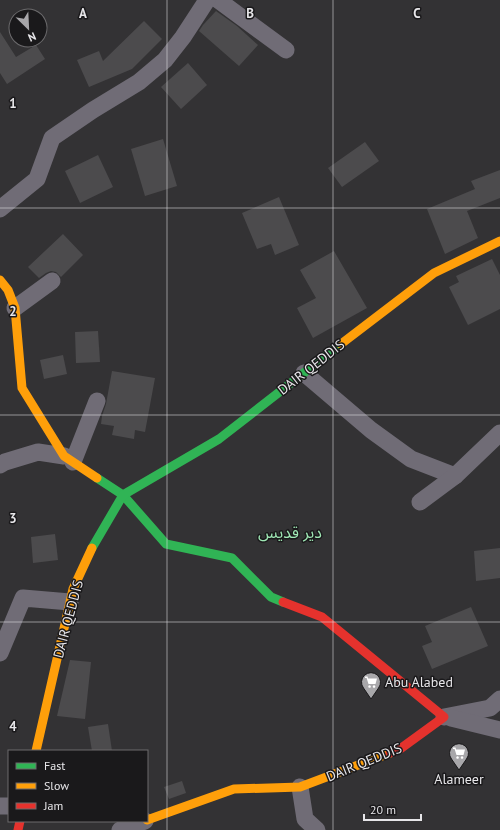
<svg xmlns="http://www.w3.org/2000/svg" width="500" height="830" viewBox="0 0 500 830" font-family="'PT Sans','Noto Sans Arabic',sans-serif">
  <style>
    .building { fill: #4c4b4d }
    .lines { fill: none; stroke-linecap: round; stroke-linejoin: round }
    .street { stroke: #706c76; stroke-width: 17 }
    .fast { stroke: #30b455; stroke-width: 9 }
    .slow { stroke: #ff9f0a; stroke-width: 9 }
    .jam { stroke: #e5322d; stroke-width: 9 }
    .grid { fill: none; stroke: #e7e6e9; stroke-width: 1; stroke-opacity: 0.55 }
    .labels { text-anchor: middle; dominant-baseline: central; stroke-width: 3; stroke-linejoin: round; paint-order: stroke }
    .street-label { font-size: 14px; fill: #e7e6e9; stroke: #1a191b }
    .poi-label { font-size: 14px; fill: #e7e6e9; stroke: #1a191b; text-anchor: start }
    .quarter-label { font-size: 16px; fill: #a0e8b5; stroke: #1a191b }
    .grid-label { font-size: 13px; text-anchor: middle; font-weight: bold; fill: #e7e6e9; stroke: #1a191b; stroke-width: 3; stroke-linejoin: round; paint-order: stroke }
  </style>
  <rect width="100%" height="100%" fill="#333234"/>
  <g class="building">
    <polygon points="216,11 237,26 258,45 239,66 199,31 203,25"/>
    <polygon points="144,21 162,39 132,69 89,87 77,60 99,51 103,61"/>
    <polygon points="0,32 16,57 36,45 45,59 7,84 0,73"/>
    <polygon points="188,63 207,85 181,109 161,87"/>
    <polygon points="163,139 177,186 145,196 131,149"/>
    <polygon points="365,142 379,161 342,187 328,168"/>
    <polygon points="98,155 113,187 80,203 65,171"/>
    <polygon points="500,170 500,198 467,211 478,238 445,254 427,209 475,189 471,181"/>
    <polygon points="279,197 299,245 275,255 271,244 257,249 242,213"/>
    <polygon points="63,234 83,255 61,277 56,272 51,271 46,273 39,278 28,267"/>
    <polygon points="334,251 367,308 313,338 297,308 316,298 300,270"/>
    <polygon points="492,259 500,275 500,309 468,325 449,287 459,282 456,276"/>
    <polygon points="98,331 100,362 76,363 75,332"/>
    <polygon points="63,355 67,374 44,379 40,360"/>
    <polygon points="112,371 155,378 145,432 135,430 134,439 112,435 114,426 101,424 102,416 106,404"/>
    <polygon points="55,534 58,560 33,563 31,537"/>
    <polygon points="500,548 500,578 476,581 474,551"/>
    <polygon points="471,607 488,646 432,669 422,646 432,642 425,626"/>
    <polygon points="70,660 91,662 85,719 57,716"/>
    <polygon points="108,724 112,751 92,751 88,727"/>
    <polygon points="182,781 186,793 169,799 164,787"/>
  </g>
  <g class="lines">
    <g class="street">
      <polyline points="218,0 286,50"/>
      <polyline points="0,209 37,179 52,138 93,110 139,82 165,60 183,37 207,0"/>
      <polyline points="15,308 52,281"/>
      <polyline points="304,373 371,430 411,459 455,476"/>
      <polyline points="73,462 97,401"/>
      <polyline points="0,465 5,462 38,452 64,456"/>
      <polyline points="420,502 455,476 500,433"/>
      <polyline points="0,653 23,598 70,602"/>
      <polyline points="444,717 490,708 500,699"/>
      <polyline points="451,718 500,730"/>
      <polyline points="300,787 305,819 317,830"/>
      <polyline points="0,806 9,806"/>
      <polyline points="120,830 145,821"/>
    </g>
    <g class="fast">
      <polyline points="97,478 123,495 166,544 232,558 271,597 283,602"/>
      <polyline points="92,548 123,495 219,439 341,344"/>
    </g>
    <g class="slow">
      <polyline points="0,280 8,290 15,308 22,388 64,456 97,478"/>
      <polyline points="341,344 434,273 500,241"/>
      <polyline points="36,751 73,589 92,548"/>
      <polyline points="147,820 234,789 300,787 390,753"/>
    </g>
    <g class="jam">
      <polyline points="283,602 322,617 444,717 400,749 390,753"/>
      <polyline points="18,830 20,821"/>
    </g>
  </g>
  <path class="grid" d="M167 0V830M333 0V830M0 208H500M0 415H500M0 622H500"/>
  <defs>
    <g id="supermarket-pin" transform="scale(1)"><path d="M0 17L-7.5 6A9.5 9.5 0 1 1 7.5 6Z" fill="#a8a7aa" stroke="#1a191b"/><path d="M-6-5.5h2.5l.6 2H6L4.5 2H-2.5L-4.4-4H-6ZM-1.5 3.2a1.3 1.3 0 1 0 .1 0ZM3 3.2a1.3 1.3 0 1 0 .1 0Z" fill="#fff"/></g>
  </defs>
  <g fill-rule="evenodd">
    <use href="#supermarket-pin" x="371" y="682"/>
    <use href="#supermarket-pin" x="459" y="753"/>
  </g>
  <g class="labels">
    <g class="street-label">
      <text transform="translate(311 367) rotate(-38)">DAIR QEDDIS</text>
      <text transform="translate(68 619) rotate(-75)">DAIR QEDDIS</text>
      <text transform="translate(364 762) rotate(-22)">DAIR QEDDIS</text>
    </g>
    <g class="poi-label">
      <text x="385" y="682">Abu Alabed</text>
      <text x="459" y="779" text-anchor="middle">Alameer</text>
    </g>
    <g class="quarter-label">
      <text x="290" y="532">دير قديس</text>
    </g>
  </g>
  <g class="grid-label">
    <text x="83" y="18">A</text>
    <text x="250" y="18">B</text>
    <text x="417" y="18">C</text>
    <text x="13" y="108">1</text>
    <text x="13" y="316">2</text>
    <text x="13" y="523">3</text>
    <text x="13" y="731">4</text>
  </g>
  <rect x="8" y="750" width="140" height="72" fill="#1a191b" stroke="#6c6b6d"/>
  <rect x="16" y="763" width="20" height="6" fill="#30b455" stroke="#6c6b6d"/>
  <text x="44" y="770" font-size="12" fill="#e7e6e9">Fast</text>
  <rect x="16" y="783" width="20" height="6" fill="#ff9f0a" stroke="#6c6b6d"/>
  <text x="44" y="790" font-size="12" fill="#e7e6e9">Slow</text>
  <rect x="16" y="803" width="20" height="6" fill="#e5322d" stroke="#6c6b6d"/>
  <text x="44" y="810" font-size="12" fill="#e7e6e9">Jam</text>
  <g transform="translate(28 28) rotate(156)"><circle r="19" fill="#1a191b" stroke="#6c6b6d"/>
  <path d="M0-3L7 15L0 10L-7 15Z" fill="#a8a7aa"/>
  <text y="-6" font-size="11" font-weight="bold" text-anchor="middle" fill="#e7e6e9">N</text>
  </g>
  <path d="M364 814v6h57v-6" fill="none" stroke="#e7e6e9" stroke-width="2"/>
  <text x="370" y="814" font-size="12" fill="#e7e6e9" stroke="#1a191b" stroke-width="3" paint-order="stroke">20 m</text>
</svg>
